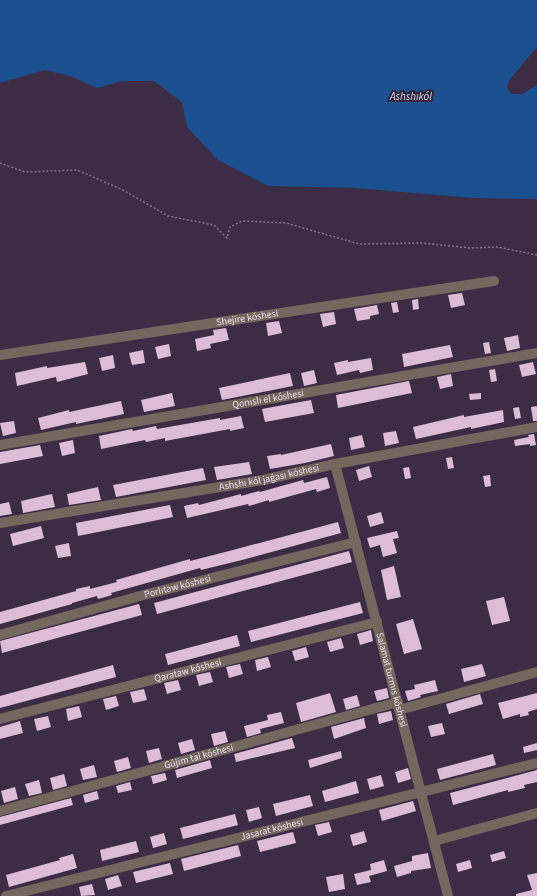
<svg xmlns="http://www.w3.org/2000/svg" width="537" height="896" viewBox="0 0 537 896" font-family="'Source Sans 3',sans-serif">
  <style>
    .water { fill: #1c4f8d }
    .building { fill: #dcbdd5 }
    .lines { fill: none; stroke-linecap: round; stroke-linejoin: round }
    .path { stroke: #84768b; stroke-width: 1.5; stroke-dasharray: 2 2; stroke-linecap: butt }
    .minor { stroke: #74675e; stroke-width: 10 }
    .labels { text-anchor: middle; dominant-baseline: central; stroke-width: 4; stroke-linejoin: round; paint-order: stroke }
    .street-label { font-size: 10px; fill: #ede3f3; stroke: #33233a }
    .water-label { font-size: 11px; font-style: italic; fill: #cddbed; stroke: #33233a }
  </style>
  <rect width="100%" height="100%" fill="#3d2c45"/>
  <polygon class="water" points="0,0 537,0 537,49 534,50 508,82 507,88 512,94 522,94 537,85 537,199 472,198 355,188 268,186 218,160 187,127 182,102 154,81 122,81 97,88 73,77 45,70 0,83"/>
  <g class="building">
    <polygon points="462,293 465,305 451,308 448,295"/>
    <polygon points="418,299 419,309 413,310 412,300"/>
    <polygon points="397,302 399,312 393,313 391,303"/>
    <polygon points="377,305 379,314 370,316 370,319 357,321 354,309"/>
    <polygon points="334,312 336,324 323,327 320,314"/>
    <polygon points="279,321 282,333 268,336 266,323"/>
    <polygon points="226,328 229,340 210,344 211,348 197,351 195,339 214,335 213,330"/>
    <polygon points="518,335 520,348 507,351 504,338"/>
    <polygon points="489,342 491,353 485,354 483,343"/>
    <polygon points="169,344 171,356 158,359 155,347"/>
    <polygon points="450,345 453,357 404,367 402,354"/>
    <polygon points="143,350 145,363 132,365 129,353"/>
    <polygon points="113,355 115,368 102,371 99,358"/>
    <polygon points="371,358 373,370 360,373 359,370 337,375 334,363 348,360 348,362"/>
    <polygon points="85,362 88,374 57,382 56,377 17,386 15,373 47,366 47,368"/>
    <polygon points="533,362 536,374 522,377 519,365"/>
    <polygon points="495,369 497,381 491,382 489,370"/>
    <polygon points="314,370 317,383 304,386 301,373"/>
    <polygon points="290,373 293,386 222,400 219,388"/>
    <polygon points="451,374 453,386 440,389 437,377"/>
    <polygon points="409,381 412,393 338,408 336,395"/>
    <polygon points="172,393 175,406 144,412 141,400"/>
    <polygon points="481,393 481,399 470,400 469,394"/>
    <polygon points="311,400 314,413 265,422 262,409"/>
    <polygon points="121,401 124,414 76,424 76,422 41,430 38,418 69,410 69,412"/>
    <polygon points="537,406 537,421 533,421 531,407"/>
    <polygon points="519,407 521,418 515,419 513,408"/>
    <polygon points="503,410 504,422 471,429 471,427 416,439 413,427 464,415 464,417"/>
    <polygon points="241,416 244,428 230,431 230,429 165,441 165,438 146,442 145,440 101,449 99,436 132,429 133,431 156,426 157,429 220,418 220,420"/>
    <polygon points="14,421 16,433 3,436 0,423"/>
    <polygon points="396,431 399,443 385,446 383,433"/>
    <polygon points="534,434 536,445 530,446 530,444 515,446 514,440 529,437 528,435"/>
    <polygon points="362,435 365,447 351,450 349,438"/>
    <polygon points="73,440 75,453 62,456 59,443"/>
    <polygon points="331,444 334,456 305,463 270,469 267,456 281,454 281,455"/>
    <polygon points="40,445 43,456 0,464 0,452"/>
    <polygon points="452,457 454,468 448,469 446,458"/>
    <polygon points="249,462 252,474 217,480 214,467"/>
    <polygon points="369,466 372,477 359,481 356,470"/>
    <polygon points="409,467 411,478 405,479 403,468"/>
    <polygon points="203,468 206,480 116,497 113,485"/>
    <polygon points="490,475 491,486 485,487 483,476"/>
    <polygon points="327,477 330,488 317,492 316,489 269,502 269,500 249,506 248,504 187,518 184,506 198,503 199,505 241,494 241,496 259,491 260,492 303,480 304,483"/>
    <polygon points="98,487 101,500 69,505 67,494"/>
    <polygon points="52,494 55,507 23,513 21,501"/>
    <polygon points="9,502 12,514 0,516 0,504"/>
    <polygon points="170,505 173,517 78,536 76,523"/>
    <polygon points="381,512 384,523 370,527 367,516"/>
    <polygon points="338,522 341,533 242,560 201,570 200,568 111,593 112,595 98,599 97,596 72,603 72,604 0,624 0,612 76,591 76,589 90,586 90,589 117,582 116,580 190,559 190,561 233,550"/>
    <polygon points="41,526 44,538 13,546 10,534"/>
    <polygon points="397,531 399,538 393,539 397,553 383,557 380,545 370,548 367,538"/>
    <polygon points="69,543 71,556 58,558 55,546"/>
    <polygon points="349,551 352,562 157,614 154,603"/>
    <polygon points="394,566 401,597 387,600 381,570"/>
    <polygon points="504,597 510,621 492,625 486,601"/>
    <polygon points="360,602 363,613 251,642 248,631"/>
    <polygon points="139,604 142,615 2,653 0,641"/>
    <polygon points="413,619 422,649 404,654 396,624"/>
    <polygon points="371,630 373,641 360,645 357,634"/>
    <polygon points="237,635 240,646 168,665 165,654"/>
    <polygon points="341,638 344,648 330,652 327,642"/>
    <polygon points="306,647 309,657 295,661 292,651"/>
    <polygon points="268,657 271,667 257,671 255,660"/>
    <polygon points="240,664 243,674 229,678 226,667"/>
    <polygon points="482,664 486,676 464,682 461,669"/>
    <polygon points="113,665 116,677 0,708 0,696"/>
    <polygon points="210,672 213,682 199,686 196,675"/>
    <polygon points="178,680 181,690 167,694 164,683"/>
    <polygon points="435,680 438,691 420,695 421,697 408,701 405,691 415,689 414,685"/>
    <polygon points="387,688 389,698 377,701 374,691"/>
    <polygon points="144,689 147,700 133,703 130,692"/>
    <polygon points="330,693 336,712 301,722 296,703"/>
    <polygon points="537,693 537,709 528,712 529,715 520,717 520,714 503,719 498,703"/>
    <polygon points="480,694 483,704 449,714 446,704"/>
    <polygon points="357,695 360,706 346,710 343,699"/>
    <polygon points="116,696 119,706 106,710 103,699"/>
    <polygon points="79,706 82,717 68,721 66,709"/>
    <polygon points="391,711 393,720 379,724 377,714"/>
    <polygon points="281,712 284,723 260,729 261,733 247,737 244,726 268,720 267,715"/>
    <polygon points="48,716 51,727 37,731 34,719"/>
    <polygon points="364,718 366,728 334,739 331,727"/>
    <polygon points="20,721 23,733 0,739 0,727"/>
    <polygon points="442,723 445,734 431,737 428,726"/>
    <polygon points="225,731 228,742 214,746 211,734"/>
    <polygon points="292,738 295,748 236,762 234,754"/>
    <polygon points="192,739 195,750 181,754 178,743"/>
    <polygon points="537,743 537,750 524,753 523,747"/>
    <polygon points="159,748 162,759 149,763 146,751"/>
    <polygon points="341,751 342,758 310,768 308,760"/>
    <polygon points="493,754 496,765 440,780 437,769"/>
    <polygon points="128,757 131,768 117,772 114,761"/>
    <polygon points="210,760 212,768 177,778 175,770"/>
    <polygon points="94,765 97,777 83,780 80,769"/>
    <polygon points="408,768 411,779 398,783 395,772"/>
    <polygon points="537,770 537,782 524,785 525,788 508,792 508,790 453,805 450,793"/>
    <polygon points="165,773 167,780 153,784 151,776"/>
    <polygon points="64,774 67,786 53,790 50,778"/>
    <polygon points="381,775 384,786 370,790 367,779"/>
    <polygon points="39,780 42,793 29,796 25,784"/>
    <polygon points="356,781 359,793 325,802 322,791"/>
    <polygon points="130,782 132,790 118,793 116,786"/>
    <polygon points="15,787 18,799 4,803 1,791"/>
    <polygon points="97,791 99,799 85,803 83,795"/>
    <polygon points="310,795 313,806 276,816 273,804"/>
    <polygon points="71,798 73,805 0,825 0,817"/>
    <polygon points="413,801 416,811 382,821 379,810"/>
    <polygon points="259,807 262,818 249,822 246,810"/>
    <polygon points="235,814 238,825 183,839 180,828"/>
    <polygon points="329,822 332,832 318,836 315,825"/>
    <polygon points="364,831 367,842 353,846 350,835"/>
    <polygon points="293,832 296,843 260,852 257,841"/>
    <polygon points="164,833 167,844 153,848 150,837"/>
    <polygon points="136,841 139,852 102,861 100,850"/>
    <polygon points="238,845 241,856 184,871 181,859"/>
    <polygon points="504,851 506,858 492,862 490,855"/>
    <polygon points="428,853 431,868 411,871 411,873 397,877 394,866 412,861 412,856"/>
    <polygon points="73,854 77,868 9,887 6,875 60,860 59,858"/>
    <polygon points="384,860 387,871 369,876 371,882 357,885 354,874 371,870 370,864"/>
    <polygon points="470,860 472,868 458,872 456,864"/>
    <polygon points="170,863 173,874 136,883 133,872"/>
    <polygon points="537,873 537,896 516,896 516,894 532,890 527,875"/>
    <polygon points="343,874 345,889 329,892 326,877"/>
    <polygon points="118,875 122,886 108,890 105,879"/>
    <polygon points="92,884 95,895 81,896 79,887"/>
  </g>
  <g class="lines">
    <polyline class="path" points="0,163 25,172 77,170 123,190 168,216 214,225 227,238 230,227 242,221 286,223 359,244 422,243 470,248 498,247 537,255"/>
    <g class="minor">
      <path id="s1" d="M0 355 494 281"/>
      <path id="s2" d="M0 445 537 353"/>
      <path id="s3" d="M335 464 448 896"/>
      <path id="s4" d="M0 523 263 480 335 464 537 427"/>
      <path id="s5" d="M0 635 140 596 356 542"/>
      <polyline points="399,710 537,672"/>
      <path id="s6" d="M0 719 377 622"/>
      <path id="s7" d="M0 811 398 702"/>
      <polyline points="434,841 537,813"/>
      <path id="s8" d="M6 896 537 763"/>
    </g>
  </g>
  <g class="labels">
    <g class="street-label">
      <text stroke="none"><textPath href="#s1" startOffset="250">Shejire kóshesi</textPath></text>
      <text stroke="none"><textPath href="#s2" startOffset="272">Qonıslı el kóshesi</textPath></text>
      <text stroke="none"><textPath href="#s4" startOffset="273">Ashshı kól jaǵası kóshesi</textPath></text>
      <text stroke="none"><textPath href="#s5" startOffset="184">Porlıtaw kóshesi</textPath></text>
      <text stroke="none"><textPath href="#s6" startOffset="194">Qarataw kóshesi</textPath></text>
      <text stroke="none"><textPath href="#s3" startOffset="223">Salamat turmıs kóshesi</textPath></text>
      <text stroke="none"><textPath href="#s7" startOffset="206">Gújim tal kóshesi</textPath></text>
      <text stroke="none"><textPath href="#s8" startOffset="274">Jasarat kóshesi</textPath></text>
    </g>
    <g class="water-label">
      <text x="411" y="96">Ashshıkól</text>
    </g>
  </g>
</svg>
